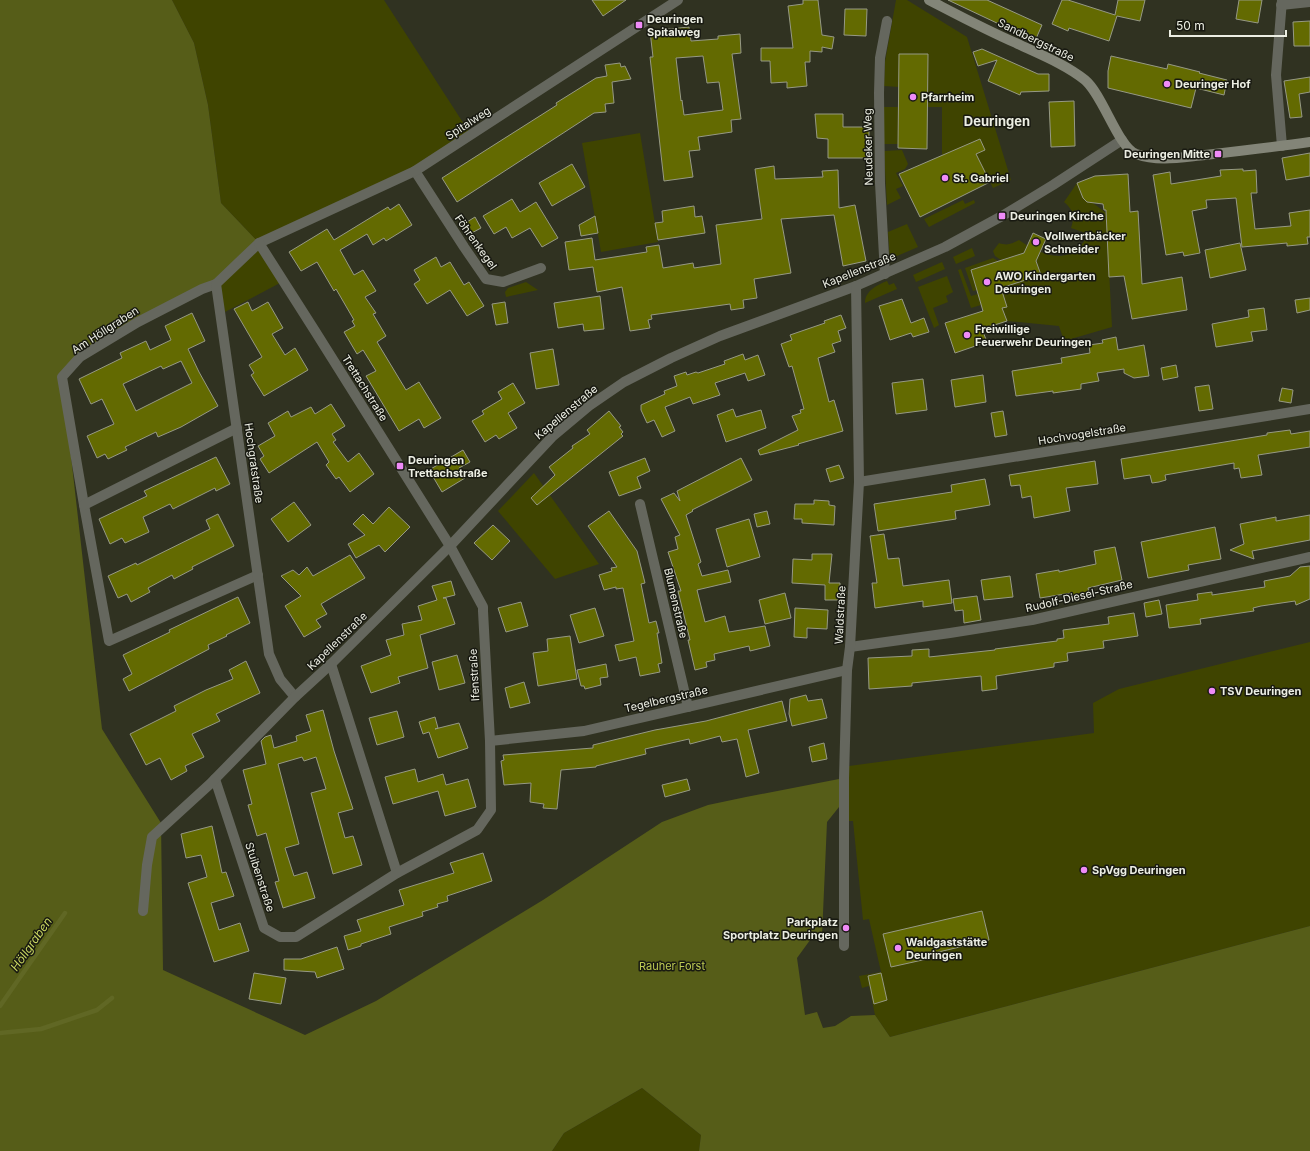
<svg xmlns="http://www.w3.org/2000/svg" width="1310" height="1151" viewBox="0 0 1310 1151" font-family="Inter,sans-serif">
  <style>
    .green { fill: #3f4400 }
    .forest { fill: #565d18 }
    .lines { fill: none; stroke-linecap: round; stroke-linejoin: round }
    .stream { stroke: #606724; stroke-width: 4.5 }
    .building { fill: #636a01; stroke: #969985; fill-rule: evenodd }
    .street { stroke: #65675e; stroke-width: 10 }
    .secondary { stroke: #838578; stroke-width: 10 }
    .poi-dot { fill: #ef8bf7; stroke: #181911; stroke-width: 1.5 }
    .labels { text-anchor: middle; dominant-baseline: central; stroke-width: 3; stroke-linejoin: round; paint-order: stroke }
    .poi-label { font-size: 11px; font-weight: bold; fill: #eceee3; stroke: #181911; text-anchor: start }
    .street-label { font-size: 11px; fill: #eceee3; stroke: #181911 }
    .park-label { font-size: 11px; fill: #bdca53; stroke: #181911 }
    .water-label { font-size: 12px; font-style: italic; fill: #cad761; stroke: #181911 }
    .quarter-label { font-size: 13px; font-weight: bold; fill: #eceee3; stroke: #181911 }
  </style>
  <rect width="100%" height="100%" fill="#303221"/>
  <g class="green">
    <polygon points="172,0 384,0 471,135 415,171 259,243 221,203 208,105 194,43"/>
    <polygon points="896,0 907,0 967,37 1011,180 993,188 976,154 985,150 942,155 942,107 927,107 928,54 899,54 899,87 884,86 885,62"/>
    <polygon points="884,107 898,107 898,144 883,144"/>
    <polygon points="640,133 658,242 601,252 582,143"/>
    <polygon points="902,150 908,164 905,169 896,173 903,186 896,189 901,198 887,205 884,151"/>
    <path d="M1077 183 1083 198 1087 202 1093 203 1106 213 1112 327 1064 341 1059 326 1007 321 1002 308 1007 307 998 278 1008 286 1041 275 1033 250 1001 260 995 256 993 251 999 243C1007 246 1012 244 1019 240 1030 248 1054 261 1068 254 1071 253 1074 251 1076 249 1081 245 1084 243 1086 238L1083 232 1071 228C1075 216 1074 211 1064 202Z"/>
    <polygon points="963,200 965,204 974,200 975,203 929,227 924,219"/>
    <polygon points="907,224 918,247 890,259 888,232"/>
    <polygon points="972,248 975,256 956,264 953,257"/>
    <polygon points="258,250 280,283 225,312 220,286"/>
    <polygon points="993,258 998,261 999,264 994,263 971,270 977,290 973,291 965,268"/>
    <polygon points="942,262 945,269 916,282 913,275"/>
    <polygon points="961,269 971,296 978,294 981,305 971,308 958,270"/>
    <polygon points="947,276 953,292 946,296 948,302 933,308 939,325 934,328 918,287"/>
    <path d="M887 281 889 285 894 283 897 289 865 303C865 291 877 285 887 281Z"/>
    <polygon points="526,282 538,290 506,297 505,292 508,288"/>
    <polygon points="534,473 599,564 555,579 498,511"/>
    <polygon points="1310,642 1310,926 890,1037 875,1015 869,986 862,988 859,976 881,972 869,919 863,920 853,821 849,821 849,766 1094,733 1093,703 1119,689"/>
    <polygon points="642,1088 701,1135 699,1151 552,1151 564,1133"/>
  </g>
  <polygon class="forest" points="0,0 172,0 194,43 208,105 221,203 259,243 216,284 101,345 62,377 102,729 161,823 163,970 305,1035 376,1001 543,900 662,822 708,805 746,797 839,779 839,807 827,822 822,936 813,936 797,958 805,1015 817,1012 823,1028 835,1026 851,1016 875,1015 890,1037 1310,926 1310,1151 699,1151 701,1135 642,1088 564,1133 552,1151 0,1151"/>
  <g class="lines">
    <g class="stream">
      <polyline points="0,1006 65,913"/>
      <polyline points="0,1033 41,1029 97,1010 112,998"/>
    </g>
  </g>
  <g class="building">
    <polygon points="592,0 626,0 603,16"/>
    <polygon points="803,0 818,0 822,35 834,37 832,49 822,47 822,52 810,51 810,62 805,62 807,86 787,88 787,82 771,83 770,61 761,61 761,48 793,48 788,6 803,4"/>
    <polygon points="948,0 987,0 1042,25 1035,41"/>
    <polygon points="1062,0 1068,0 1115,15 1118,0 1145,0 1140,21 1117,16 1109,41 1069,28 1068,31 1052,24"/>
    <polygon points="1239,0 1262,0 1258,23 1236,19"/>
    <polygon points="845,9 867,9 866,36 844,35"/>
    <polygon points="1310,21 1310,46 1294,46 1293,22"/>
    <path d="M689 27 691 41 718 39V36L740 34 741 53 732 54 741 119 731 120 732 132 698 137 700 150 689 151 693 177 664 181 650 57H653L650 31ZM703 56 707 83 719 82 723 110 684 115 682 100 681 101 676 58Z"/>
    <polygon points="982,49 1038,74 1049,74 1049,91 1021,92 1020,95 988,81 997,60 978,66 973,52"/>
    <polygon points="899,54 928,54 927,149 898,148"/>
    <polygon points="1111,56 1167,69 1168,64 1200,72 1199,73 1227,80 1224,95 1196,88 1191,108 1108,88 1108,71"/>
    <polygon points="620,63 621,67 625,66 631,79 612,82 614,103 605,104 606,112 594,113 457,202 442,178 557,105 556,103 596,78 607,76 605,65"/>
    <polygon points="1310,77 1310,92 1299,94 1302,117 1290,118 1284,81"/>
    <polygon points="1074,101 1075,146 1051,147 1049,102"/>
    <polygon points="815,114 843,114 843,127 869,127 869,158 828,158 828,139 817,138"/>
    <polygon points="980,139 985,150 976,154 990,182 920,217 899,174"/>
    <polygon points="1310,153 1310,176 1286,180 1282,158"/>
    <polygon points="572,164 585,187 552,206 539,183"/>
    <polygon points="774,166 775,179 823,177 822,171 838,170 839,208 855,205 866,261 843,266 834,215 781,219 791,273 754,279 757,298 743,300 744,308 731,310 730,304 651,315 652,319 648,320 650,328 630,331 622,287 597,292 593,267 569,270 565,242 592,238 595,260 647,252 646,247 659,245 663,268 693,263 694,268 721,264 716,225 762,219 755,169"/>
    <polygon points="1243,169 1243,171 1256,170 1257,193 1251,193 1255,229 1291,226 1289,213 1310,210 1310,237 1307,237 1308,244 1287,246 1287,243 1242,247 1236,198 1206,200 1207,208 1192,211 1200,253 1184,256 1183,252 1166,255 1153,175 1170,172 1171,184 1221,176 1220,170"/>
    <polygon points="1128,174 1130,212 1138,211 1142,284 1182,277 1187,310 1132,319 1124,276 1109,277 1106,210 1104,210 1103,204 1087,202 1083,198 1077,183 1095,176"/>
    <polygon points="512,199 520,212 536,202 558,238 542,247 530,228 512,238 506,227 494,234 483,216"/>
    <polygon points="399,204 412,225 386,241 384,238 373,245 367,234 340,250 354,275 363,270 376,291 365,297 376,313 373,314 386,336 377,342 406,390 419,382 441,418 424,428 419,419 399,431 366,376 376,371 363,350 357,354 344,332 355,326 352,321 354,320 336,289 334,291 317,262 301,271 289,252 327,229 334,240 388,207 390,210"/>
    <polygon points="694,206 695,217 702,216 705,233 658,240 655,223 663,222 662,211"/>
    <polygon points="595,216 598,233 581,236 579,225"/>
    <polygon points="475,217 481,228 468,235 462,225"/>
    <polygon points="1033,233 1046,239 1036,261 1041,275 1001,288 1007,307 1002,308 1007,321 982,329 987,342 955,353 945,323 983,311 971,270 1024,253"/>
    <polygon points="1240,243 1246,270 1210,278 1205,250"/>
    <polygon points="436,257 441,267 450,262 464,285 469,282 484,306 467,316 450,290 427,304 414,284 420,280 414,270"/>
    <polygon points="600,296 604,329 584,331 583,324 558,328 554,303"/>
    <polygon points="1310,298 1310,310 1297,313 1295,300"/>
    <polygon points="902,299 911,323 924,318 929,332 913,337 911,333 890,340 879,306"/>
    <polygon points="248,302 252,311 268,302 283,328 272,334 285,355 295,348 308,370 264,396 251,375 254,373 249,365 262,357 234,309"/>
    <polygon points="505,302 508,323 496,325 492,304"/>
    <polygon points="1264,308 1267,330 1251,332 1253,341 1216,347 1212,324 1249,317 1248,310"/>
    <path d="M192 313 205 341 188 349 199 372 218 406 181 427 158 437 156 432 125 447 127 450 108 459 105 454 97 458 87 436 114 424 102 399 91 404 79 379 122 358 120 353 146 341 150 350 171 340 165 326ZM181 361 192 383 136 411 123 384 161 366 163 369Z"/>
    <polygon points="841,315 846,328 838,331 841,341 832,344 835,352 818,358 829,402 834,400 843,431 798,444 799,445 760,455 758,450 798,430 792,416 801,413 800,410 804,409 792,366 789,367 781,344 792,340 790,335 825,323 824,321"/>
    <polygon points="1116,337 1118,350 1144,345 1149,376 1134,378 1124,373 1124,369 1097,373 1099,381 1081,384 1081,389 1053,393 1053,391 1016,396 1012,371 1062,363 1061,358 1090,353 1089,345 1103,343 1102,340"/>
    <polygon points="553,349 559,385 536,389 530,353"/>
    <polygon points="743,354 745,360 758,355 765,375 748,381 745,373 715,383 720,395 693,404 690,397 665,407 675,431 662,437 654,420 647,423 641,410 641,405 665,394 664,391 677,386 674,376 686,372 687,375 696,372 698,373 725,364 724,361"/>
    <polygon points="1176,365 1178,377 1163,380 1161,368"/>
    <polygon points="983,375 986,402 955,407 951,380"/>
    <polygon points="923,379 927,410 896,414 892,383"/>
    <polygon points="513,383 525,403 508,413 517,428 499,439 496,435 485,442 472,421 484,414 482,411 502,399 498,392"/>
    <polygon points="1209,385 1213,409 1199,411 1195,387"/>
    <polygon points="1282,388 1293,390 1291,403 1279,401"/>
    <polygon points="331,404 345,426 332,434 336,440 333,442 348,462 359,453 374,474 350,492 339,477 336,479 326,465 329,462 317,442 269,473 260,459 264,456 258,446 275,436 268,423 288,411 291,417 311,407 315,414"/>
    <polygon points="733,409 736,417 761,410 766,428 726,442 717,415"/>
    <polygon points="609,411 621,426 619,427 623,432 621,434 623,436 537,505 531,498 555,475 549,467 573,448 572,446 590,434 587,430"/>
    <polygon points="1003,411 1007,435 995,437 991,413"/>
    <polygon points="1290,430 1291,434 1310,431 1310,447 1258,455 1262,475 1241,478 1239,468 1234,469 1234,463 1165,475 1166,480 1159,482 1152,483 1150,475 1124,479 1121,459 1267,435 1267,433"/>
    <polygon points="463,450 470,462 459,468 465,478 442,492 429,470"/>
    <polygon points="216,457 230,484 216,491 215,488 173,509 170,504 143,517 149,532 125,543 122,538 110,544 99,519 147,496 144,491"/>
    <polygon points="645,458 650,471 637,477 641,488 619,496 609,472"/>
    <polygon points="741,458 752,480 692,510 693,511 686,515 701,562 698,564 702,576 728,570 731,582 697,590 705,622 725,616 729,632 765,626 770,646 750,651 749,646 714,654 715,660 706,662 707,667 695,670 688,640 690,640 678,591 681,591 668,552 678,549 675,537 680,535 661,499 674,493 680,501 677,491"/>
    <polygon points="1095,461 1098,484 1066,488 1070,511 1034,518 1031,496 1022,498 1020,485 1011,486 1009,475"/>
    <polygon points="839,465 844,478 830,482 826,469"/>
    <polygon points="985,479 990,505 955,511 956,519 878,531 874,504 952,492 951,485"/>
    <polygon points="814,500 829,501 829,505 835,506 834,525 802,523 802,519 794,519 795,504 814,504"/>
    <polygon points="294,502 311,525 288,542 271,519"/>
    <polygon points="389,507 410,527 385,552 379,545 356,558 348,544 365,535 353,524 363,514 373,524"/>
    <polygon points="609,511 637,551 645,583 641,584 649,623 656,621 659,633 657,633 662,663 658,664 660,672 640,676 636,657 619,661 615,645 634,641 623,588 616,589 616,587 604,590 599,575 612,571 611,568 617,567 588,526"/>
    <polygon points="767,511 770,524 757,527 754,514"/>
    <polygon points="218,514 234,546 192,567 193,569 174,579 172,575 148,588 150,592 131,602 127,594 118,598 108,576 136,563 137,565 210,529 206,520"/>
    <polygon points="1310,515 1310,540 1252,551 1254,559 1230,550 1244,544 1240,524 1276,517 1276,521"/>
    <polygon points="749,519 760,557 727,567 716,529"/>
    <polygon points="493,525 510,541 492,560 474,543"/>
    <polygon points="1215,527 1221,559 1188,565 1189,570 1148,578 1141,542"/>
    <polygon points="884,534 888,559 899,558 903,586 949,580 952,603 923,607 923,601 875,608 872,583 877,583 870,536"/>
    <polygon points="1115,547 1122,580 1088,588 1090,597 1073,601 1071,593 1040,598 1036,574 1059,570 1059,572 1096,564 1094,551"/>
    <polygon points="812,554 832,554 829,583 840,583 840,600 825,600 825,585 792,583 793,559 812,560"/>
    <polygon points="350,555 365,578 321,604 327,614 316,620 321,627 304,637 285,606 301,596 281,576 293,570 299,575 307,567 313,576"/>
    <polygon points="1310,566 1310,599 1296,605 1295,601 1261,606 1253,608 1254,611 1200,619 1201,624 1169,628 1166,605 1198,600 1197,594 1212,592 1212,595 1265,587 1264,581 1290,576 1300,567"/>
    <polygon points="1010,576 1013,597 984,600 981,580"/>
    <polygon points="451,581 455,595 443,598 446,598 455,624 420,635 428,668 398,677 400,683 371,693 361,666 391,655 386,640 404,635 402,624 422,620 418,606 437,600 432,586"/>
    <polygon points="785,593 791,618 765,624 759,600"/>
    <polygon points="977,596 981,620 964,623 963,610 955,611 953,599"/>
    <polygon points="238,597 250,623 226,635 227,636 208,645 209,649 129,691 123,679 132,674 123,655 170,632 169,630"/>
    <polygon points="1159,600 1162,614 1146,617 1144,603"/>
    <polygon points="521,602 528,626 506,632 498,608"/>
    <polygon points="595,608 604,636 579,643 570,615"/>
    <polygon points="795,608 828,610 827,629 807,628 807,638 794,637"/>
    <polygon points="1134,613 1138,636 1103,641 1104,648 1067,653 1068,661 1054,663 1054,667 996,676 997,689 982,691 981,676 912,683 912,686 869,689 868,658 912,656 912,650 929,649 929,657 995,650 995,649 1057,641 1057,639 1064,638 1063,630 1109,624 1108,617"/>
    <polygon points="570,636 577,679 538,686 533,653 548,651 547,639"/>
    <polygon points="457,655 465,683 439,690 432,662"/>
    <polygon points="246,661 260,693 216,714 220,721 192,734 204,757 185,766 187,771 171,780 160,758 146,765 130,734 176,711 174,706 206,690 233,679 229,670"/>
    <polygon points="606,664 608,677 600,678 601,685 585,689 584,686 581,686 577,670"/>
    <polygon points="524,682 530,703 510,708 505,688"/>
    <polygon points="806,695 808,701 822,699 827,718 792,726 789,714 790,699"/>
    <polygon points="782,701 787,721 748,730 759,773 746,777 737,739 722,742 720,736 690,744 689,739 645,749 646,754 596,766 596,767 561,770 557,809 543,808 544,804 530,802 531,783 504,785 501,761 504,760 503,755 593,748 593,745 655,730 706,721"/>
    <polygon points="323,710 334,751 353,809 338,813 345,838 353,836 362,865 333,874 311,793 326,789 316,757 304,761 302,757 278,764 299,844 285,848 294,876 307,872 315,898 283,908 275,882 279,881 266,833 257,836 248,805 252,804 243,770 266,764 261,741 265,737 271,735 274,748 297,741 296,736 311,731 306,715"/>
    <polygon points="397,711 404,737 377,745 369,718"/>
    <polygon points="435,717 438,728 435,729 459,723 468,748 438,758 429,732 423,734 419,722"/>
    <polygon points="824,743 827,759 812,762 809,747"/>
    <polygon points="415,769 418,782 443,774 446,785 468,779 476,807 445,816 438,791 393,804 385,777"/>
    <polygon points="687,779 690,790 665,797 662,785"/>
    <polygon points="212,826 222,873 226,872 234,896 211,903 219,930 240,923 249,951 214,962 188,883 207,877 201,855 186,858 181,834"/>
    <polygon points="483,853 492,881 447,896 448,901 437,904 438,907 422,912 423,916 389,927 391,934 361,944 361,946 348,950 344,936 361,931 357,920 404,905 399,890 454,873 450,863"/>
    <polygon points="982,911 989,940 926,955 927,959 891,967 883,934"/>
    <polygon points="337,947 344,969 317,978 315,972 284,970 284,959 301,959"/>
    <polygon points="254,973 286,978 281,1004 249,999"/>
    <polygon points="881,973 887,1000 874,1004 868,976"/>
  </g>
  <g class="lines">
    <g class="street">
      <polyline points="1282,0 1276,75 1282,146"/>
      <polyline points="1281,5 1310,2"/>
      <polyline points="415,171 464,247 486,279 503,282 541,268"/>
      <polyline points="885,274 880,183 879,93 880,58 887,21"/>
      <polyline points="216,284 202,289 138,322 80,357 62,377 84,505 109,641 258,575"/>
      <polyline points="859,482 1310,409"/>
      <polyline points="640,504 688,707"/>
      <polyline points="84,505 237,428"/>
      <polyline points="850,647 950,633 1032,620 1310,557"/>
      <polyline points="331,664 397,873"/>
      <polyline points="295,697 280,679 269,654 216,284 259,243 415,171 678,0"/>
      <polyline points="490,741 584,731 847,670"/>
      <polyline points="215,779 264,928 280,937 296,937 397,873 477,830 491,810 490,741 483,611 483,607 450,546 315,331 259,243"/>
      <polyline points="143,911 147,865 152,837 210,784 295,697 331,664 450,546 552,437 589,406 624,382 671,358 720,336 856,286 945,247 1002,216 1053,185 1122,140"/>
      <polyline points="844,946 844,778 847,670 850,647 859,482 856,286"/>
    </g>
    <path class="secondary" d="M929 0C958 15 986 30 1016 43 1039 54 1065 64 1085 80 1103 95 1118 147 1136 154 1158 162 1183 157 1205 155 1240 151 1275 147 1310 142"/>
  </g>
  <g class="poi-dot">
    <rect x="635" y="21" width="8" height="8" rx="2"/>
    <circle cx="1167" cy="84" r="4"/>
    <circle cx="913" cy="97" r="4"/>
    <rect x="1214" y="150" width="8" height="8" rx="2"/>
    <circle cx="945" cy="178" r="4"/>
    <rect x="998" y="212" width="8" height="8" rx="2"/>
    <circle cx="1036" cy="242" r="4"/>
    <circle cx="987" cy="282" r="4"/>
    <circle cx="967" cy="335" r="4"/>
    <rect x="396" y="462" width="8" height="8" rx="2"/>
    <circle cx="1212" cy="691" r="4"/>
    <circle cx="1084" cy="870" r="4"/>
    <circle cx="846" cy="928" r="4"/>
    <circle cx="898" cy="948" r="4"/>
  </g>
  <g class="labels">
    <g class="poi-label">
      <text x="647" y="19">Deuringen<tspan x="647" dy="13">Spitalweg</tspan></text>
      <text x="1175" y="84">Deuringer Hof</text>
      <text x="921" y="97">Pfarrheim</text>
      <text x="1210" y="154" text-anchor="end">Deuringen Mitte</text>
      <text x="953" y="178">St. Gabriel</text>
      <text x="1010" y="216">Deuringen Kirche</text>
      <text x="1044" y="236">Vollwertbäcker<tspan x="1044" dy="13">Schneider</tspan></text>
      <text x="995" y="276">AWO Kindergarten<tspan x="995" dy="13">Deuringen</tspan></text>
      <text x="975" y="329">Freiwillige<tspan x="975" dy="13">Feuerwehr Deuringen</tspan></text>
      <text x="408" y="460">Deuringen<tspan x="408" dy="13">Trettachstraße</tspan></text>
      <text x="1220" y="691">TSV Deuringen</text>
      <text x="1092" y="870">SpVgg Deuringen</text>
      <text x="838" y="922" text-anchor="end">Parkplatz<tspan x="838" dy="13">Sportplatz Deuringen</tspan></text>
      <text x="906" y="942">Waldgaststätte<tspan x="906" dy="13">Deuringen</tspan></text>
    </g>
    <g class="street-label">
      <text transform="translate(1036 40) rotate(26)">Sandbergstraße</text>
      <text transform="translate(468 123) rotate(-33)">Spitalweg</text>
      <text transform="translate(868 147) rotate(-91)">Neudeker Weg</text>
      <text transform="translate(476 242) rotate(55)">Föhrenkegel</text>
      <text transform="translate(859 270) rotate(-22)">Kapellenstraße</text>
      <text transform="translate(105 330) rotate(-33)">Am Höllgraben</text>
      <text transform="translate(365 388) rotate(58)">Trettachstraße</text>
      <text transform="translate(566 412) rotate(-40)">Kapellenstraße</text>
      <text transform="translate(1082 434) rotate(-9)">Hochvogelstraße</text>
      <text transform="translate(254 463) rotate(82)">Hochgratstraße</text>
      <text transform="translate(1079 596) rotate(-13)">Rudolf-Diesel-Straße</text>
      <text transform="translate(676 603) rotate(77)">Blumenstraße</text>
      <text transform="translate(840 615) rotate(-87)">Waldstraße</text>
      <text transform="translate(337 641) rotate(-44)">Kapellenstraße</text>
      <text transform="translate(474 675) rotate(-93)">Ifenstraße</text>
      <text transform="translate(666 699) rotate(-13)">Tegelbergstraße</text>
      <text transform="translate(260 877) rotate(72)">Stuibenstraße</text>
    </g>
    <g class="park-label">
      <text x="672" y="966">Rauher Forst</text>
    </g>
    <g class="water-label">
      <text transform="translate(31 944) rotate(-55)">Höllgraben</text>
    </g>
    <g class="quarter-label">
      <text x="997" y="121">Deuringen</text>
    </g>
  </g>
  <path d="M1170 30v6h116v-6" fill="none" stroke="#eceee3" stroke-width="2"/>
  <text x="1176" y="30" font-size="12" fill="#eceee3" stroke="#181911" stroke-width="3" paint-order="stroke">50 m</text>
</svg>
